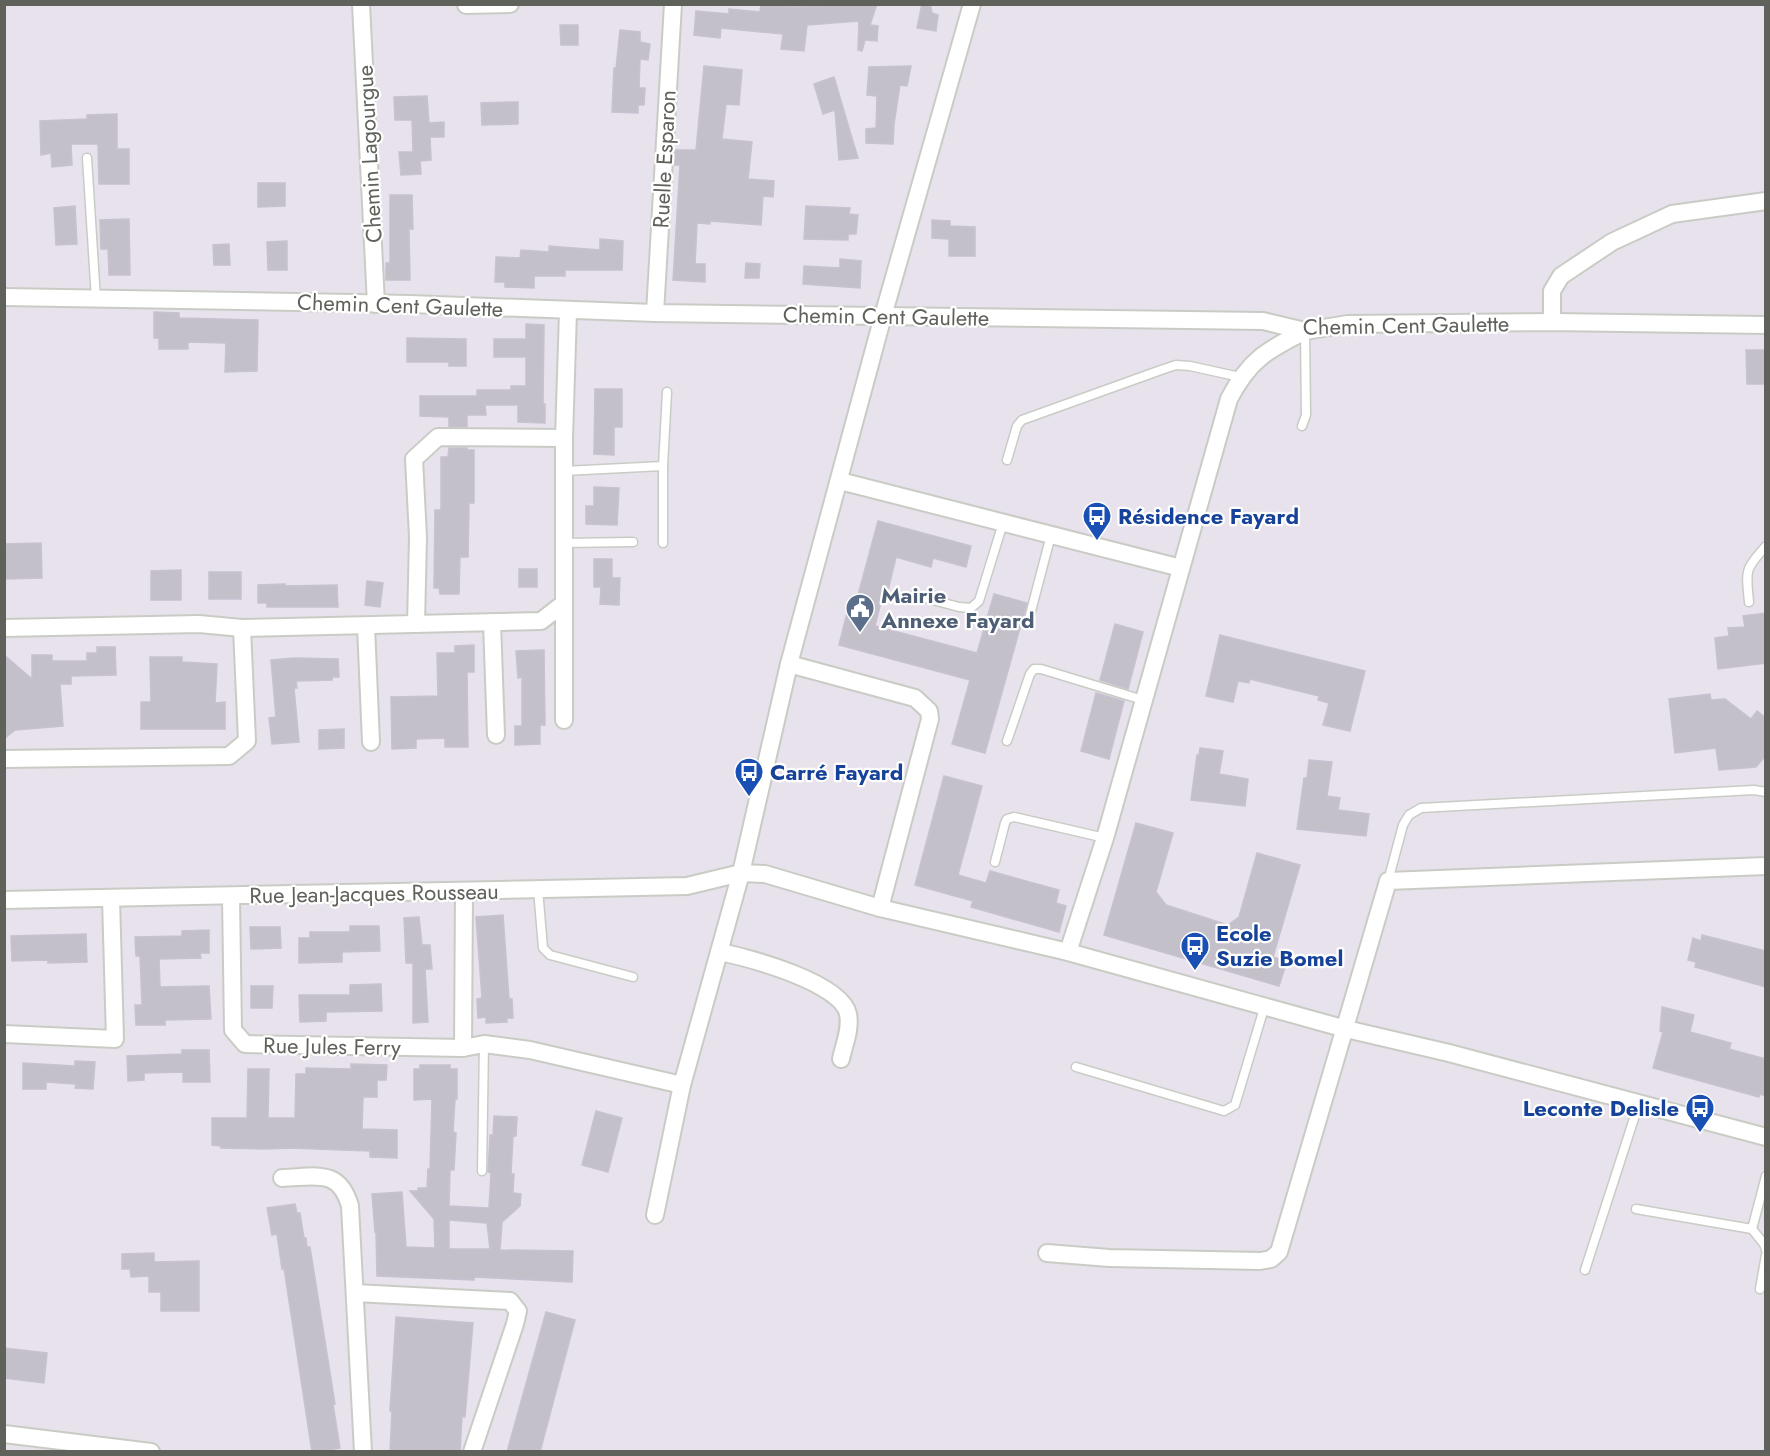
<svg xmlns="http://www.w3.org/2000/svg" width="1770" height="1456" viewBox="0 0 1770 1456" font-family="Jost,sans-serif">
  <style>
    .building { fill: #c4c0ca; stroke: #c7c1d0; stroke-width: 1.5; fill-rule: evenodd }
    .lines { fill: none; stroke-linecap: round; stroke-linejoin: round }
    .service-casing { stroke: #c9ccc5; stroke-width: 11 }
    .minor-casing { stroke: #c9ccc5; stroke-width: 20 }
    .service { stroke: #fff; stroke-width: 8 }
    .minor { stroke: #fff; stroke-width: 16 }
    .labels { text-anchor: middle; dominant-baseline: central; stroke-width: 4.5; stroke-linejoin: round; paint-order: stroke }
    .street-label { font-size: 22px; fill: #5f625a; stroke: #fff }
    .transit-label { font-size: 22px; font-weight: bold; fill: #164399; stroke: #fff; text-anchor: start }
    .service-label { font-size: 22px; font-weight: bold; fill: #4e5e75; stroke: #fff; text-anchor: start }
  </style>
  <rect width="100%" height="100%" fill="#e7e2ec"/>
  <g class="building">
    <polygon points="844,4 877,4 870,25 878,26 877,41 865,40 862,51 858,50 859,21 807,25 804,51 781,49 783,34 721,28 720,38 694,35 696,11 729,14 729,9 760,12 761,5 797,7"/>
    <polygon points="922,4 930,4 932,13 938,15 936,31 917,28"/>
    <polygon points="560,25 578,25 578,45 561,45"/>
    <polygon points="620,30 640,32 640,42 650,44 648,60 640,59 639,88 645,88 644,105 638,105 638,113 612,112 614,68 616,68"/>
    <polygon points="704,66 742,70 739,105 726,104 722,139 752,142 748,179 774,181 773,197 763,196 761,225 710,221 710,224 697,223 695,264 705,264 705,282 673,280 680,165 674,165 675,150 696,150"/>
    <polygon points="911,66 907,86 900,85 894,124 893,144 866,143 866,129 876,128 877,96 867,95 869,67"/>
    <polygon points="834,77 851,135 858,158 839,160 835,110 823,114 814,84"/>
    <polygon points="427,96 429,123 444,122 444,137 430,137 431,160 420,161 421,174 401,175 399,152 413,152 412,120 395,120 394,97"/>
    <polygon points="510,102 518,102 518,124 482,125 481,103"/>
    <polygon points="117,114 117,149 129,149 129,184 99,184 98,144 71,144 72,165 52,167 51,153 41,155 40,121 87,119 87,115"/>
    <polygon points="258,183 285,183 285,206 258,207"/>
    <polygon points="390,195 412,195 413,229 409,229 410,280 386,280 386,263 390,263"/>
    <polygon points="75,206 77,244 56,245 54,208"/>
    <polygon points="806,206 850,208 849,214 858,215 856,234 848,234 848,240 804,239"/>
    <polygon points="129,219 130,275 109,275 108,249 101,249 100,220"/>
    <polygon points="932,220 950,221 950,226 975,227 975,256 949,256 949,239 932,238"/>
    <polygon points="600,239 623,241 622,270 565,270 565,276 534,276 534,288 505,287 505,282 495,282 496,257 520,258 521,250 549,252 549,246 600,250"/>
    <polygon points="287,241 287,270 268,270 267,242"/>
    <polygon points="229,244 230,265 214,265 213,245"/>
    <polygon points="840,259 861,261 860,288 803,284 804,266 840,268"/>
    <polygon points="746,263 760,264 759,278 745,278"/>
    <polygon points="154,312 179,313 179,318 258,320 257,371 225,372 226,343 188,342 188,349 159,349 159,338 154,338"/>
    <polygon points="526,324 544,325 543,404 545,404 545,423 518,422 518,405 485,405 486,415 467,415 467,427 449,427 449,417 420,416 420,396 477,396 477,390 511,390 511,386 526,386 526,357 494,357 494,339 526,339"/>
    <polygon points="407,338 466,339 466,366 449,366 449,362 407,362"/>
    <polygon points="1746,350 1766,350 1766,384 1747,384"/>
    <polygon points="595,389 622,389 622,427 614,427 614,455 594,454"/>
    <polygon points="449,448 467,448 467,450 474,450 474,503 469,503 468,557 460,557 459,594 440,594 439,588 434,588 435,510 441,510 441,457 448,457"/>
    <polygon points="594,487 619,488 617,525 586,524 586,506 594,506"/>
    <polygon points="878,521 971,546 966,567 933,558 931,567 896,557 887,595 883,594 875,626 977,653 994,594 1027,603 985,753 952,744 970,680 839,645 851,597 857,599"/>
    <polygon points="41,543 42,578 4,579 4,544"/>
    <polygon points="594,559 612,559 612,578 620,578 619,605 600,604 601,587 594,587"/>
    <rect x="519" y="569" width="18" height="18"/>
    <polygon points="181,570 181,600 151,600 151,571"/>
    <rect x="209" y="572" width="32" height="27"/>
    <polygon points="367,581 383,583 380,607 365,605"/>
    <polygon points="285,584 285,586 337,585 338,607 267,607 267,603 258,603 258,585"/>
    <polygon points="1766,613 1766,663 1718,669 1715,638 1729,636 1728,628 1745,627 1743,616"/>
    <polygon points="1115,624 1143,632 1128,689 1100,680"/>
    <polygon points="1220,635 1365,671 1350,731 1323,725 1329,703 1318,700 1319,696 1250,679 1249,683 1238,681 1233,702 1206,696"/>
    <polygon points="474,645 474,672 467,672 468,747 445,747 445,738 416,739 416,748 392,749 391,697 438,696 437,653 455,653 455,646"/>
    <polygon points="97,647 115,647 116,675 71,676 71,684 60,684 63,726 15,730 4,739 4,655 32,679 32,655 52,655 52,661 87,661 87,653 97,653"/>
    <polygon points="544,650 545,725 540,725 540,744 515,745 515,726 522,726 522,677 518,678 516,651"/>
    <polygon points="150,657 182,657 182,662 217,664 215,703 225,702 225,729 141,729 141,702 151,702"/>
    <polygon points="294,658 338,659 339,677 332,677 332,680 296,681 297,688 294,688 299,742 272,744 269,718 276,717 271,660"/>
    <polygon points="1096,693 1124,701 1109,759 1081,751"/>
    <polygon points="1710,694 1711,700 1725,699 1751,719 1757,711 1766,718 1766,755 1756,767 1719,770 1716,748 1675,753 1669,699"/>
    <polygon points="344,729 344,748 319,749 319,730"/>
    <polygon points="1200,748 1223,751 1219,774 1248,779 1245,806 1191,800 1197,755 1199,755"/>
    <polygon points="1309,760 1332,762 1327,796 1340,798 1338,810 1369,814 1366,836 1297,829 1304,778 1307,778"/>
    <polygon points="944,776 982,786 958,875 986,883 990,871 1059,890 1056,903 1066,906 1059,932 971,907 973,901 915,885"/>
    <polygon points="1136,823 1173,833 1156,892 1166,905 1228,925 1239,917 1257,853 1300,865 1273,957 1287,961 1279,986 1104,935"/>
    <polygon points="503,915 509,999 512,999 513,1018 507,1018 507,1022 486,1023 486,1017 478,1018 477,999 482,998 476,917"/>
    <polygon points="419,917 422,945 430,945 432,969 425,969 428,1022 413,1023 413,963 406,963 404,918"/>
    <polygon points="350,926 379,926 380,951 342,952 342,962 299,963 299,938 310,938 310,932 350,932"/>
    <polygon points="250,927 280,927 281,948 251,949"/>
    <polygon points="209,930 209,953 200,953 201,958 159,959 160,987 209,986 211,1019 165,1020 165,1025 136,1025 135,1005 142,1005 140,956 136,956 135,937 182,936 182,931"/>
    <polygon points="86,934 87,962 48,963 48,960 12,961 11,936"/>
    <polygon points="1702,935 1766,951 1766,987 1695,967 1696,962 1688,960 1693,938 1701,941"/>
    <polygon points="381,984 382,1011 326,1012 326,1021 300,1022 299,995 350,995 350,985"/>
    <polygon points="251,986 273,986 272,1008 251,1008"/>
    <polygon points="1662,1007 1694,1015 1690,1032 1731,1043 1729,1049 1766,1059 1766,1096 1760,1094 1759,1097 1653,1068 1663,1032 1660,1031"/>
    <polygon points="182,1050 209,1050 210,1082 183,1082 183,1072 144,1073 144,1080 128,1081 127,1056 182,1054"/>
    <polygon points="75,1061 95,1062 93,1089 75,1088 76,1084 46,1082 46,1089 23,1089 23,1063 75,1066"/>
    <polygon points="351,1064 387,1065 386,1080 377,1080 377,1097 363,1097 362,1129 397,1130 397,1158 370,1157 370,1151 291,1148 264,1149 221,1148 221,1146 212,1145 212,1118 247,1118 248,1069 269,1069 268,1118 295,1118 296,1074 306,1074 306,1068 351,1069"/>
    <path d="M420 1065H450V1069H457V1099H455L453 1132 456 1133 454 1170H450L449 1206 489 1208 491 1173 488 1172 489 1155 490 1135H493L494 1116 517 1117 516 1136H513L511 1174H514L513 1193 521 1194 520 1206 502 1222 500 1250 573 1251 572 1282 474 1277V1280L377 1276 376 1232H375L372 1194 402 1192 406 1247 435 1248 434 1219 410 1191H418V1188H427L428 1169H430L432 1099 414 1100V1069H420ZM449 1220 487 1223 490 1249H449Z"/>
    <polygon points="596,1111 622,1118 608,1172 582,1165"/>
    <polygon points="295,1204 297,1213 300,1213 304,1238 306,1238 307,1247 310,1247 335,1404 333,1404 340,1448 314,1452 312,1452 284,1268 282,1269 277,1234 272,1235 267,1208"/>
    <polygon points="154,1253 154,1262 199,1261 199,1311 161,1311 161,1292 149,1292 149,1276 131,1277 130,1269 122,1269 122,1254"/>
    <polygon points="546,1312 575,1320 540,1452 507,1452"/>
    <polygon points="396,1317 473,1323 465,1417 462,1416 460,1452 390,1452 392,1411 390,1411"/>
    <polygon points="4,1348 47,1353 44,1383 4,1378"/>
  </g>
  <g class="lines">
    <g class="service-casing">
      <g id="service">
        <polyline points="87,158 96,299"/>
        <polyline points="1302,426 1306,415 1305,331"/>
        <polyline points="1007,460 1017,426 1022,420 1161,370 1176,365 1190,366 1240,377"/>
        <polyline points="564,471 663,466"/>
        <polyline points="564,543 633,542"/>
        <polyline points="663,543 663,466 667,392"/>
        <polyline points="914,595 959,607 971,608 979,601 1003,523"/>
        <path d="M1749 602C1746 571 1744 570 1766 546"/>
        <polyline points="1030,615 1051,535"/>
        <polyline points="1007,741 1030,674 1034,669 1041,669 1143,700"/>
        <polyline points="995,862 1005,823 1007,819 1014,817 1105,838"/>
        <polyline points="1388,881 1403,825 1409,815 1421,808 1754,790 1766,792"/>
        <polyline points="538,889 543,948 550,955 633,977"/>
        <polyline points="1076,1067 1224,1111 1235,1105 1265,1005"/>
        <polyline points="482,1171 484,1044"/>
        <polyline points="1766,1176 1752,1229 1764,1244 1766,1250"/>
        <polyline points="1636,1209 1752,1229"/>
        <polyline points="1585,1270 1639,1103"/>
        <polyline points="1760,1289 1766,1255"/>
      </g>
    </g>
    <g class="minor-casing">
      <g id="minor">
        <polyline points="361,4 376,304"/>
        <polyline points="466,5 510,4"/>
        <polyline points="4,297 410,304 655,313 1263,321 1305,331 1348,324 1552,322 1766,325"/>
        <polyline points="655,313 673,4"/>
        <polyline points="1552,322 1552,291 1561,276 1612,242 1672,214 1766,201"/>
        <polyline points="840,481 1181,568"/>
        <polyline points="492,622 496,735"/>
        <polyline points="416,624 418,537 414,459 438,437 564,438"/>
        <polyline points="366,626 371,742"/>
        <polyline points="4,628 199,624 242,628 541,621 563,604"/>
        <polyline points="789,664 915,698 929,711 930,719 880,908"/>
        <polyline points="564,720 564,438 568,311"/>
        <polyline points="4,759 229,756 247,741 242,628"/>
        <polyline points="231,897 233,1030 245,1044 463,1048 464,891"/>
        <polyline points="4,900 687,886 741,873 765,874 880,908 1068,952 1346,1029 1449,1053 1766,1137"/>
        <path d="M719 952C748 957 842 983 848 1014 851 1029 844 1045 841 1059"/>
        <path d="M1068 952 1105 838 1229 399C1249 360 1267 350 1305 331"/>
        <polyline points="4,1034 115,1039 111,899"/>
        <polyline points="463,1048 484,1044 530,1050 682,1085"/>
        <path d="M282 1178C316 1177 339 1168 350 1206L363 1452"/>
        <polyline points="655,1215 682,1085 741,873 789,664 883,316 972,4"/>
        <polyline points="1047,1253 1109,1258 1260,1261 1271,1259 1279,1252 1388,881 1766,866"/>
        <polyline points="355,1293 510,1301 518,1311 515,1324 472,1452"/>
        <polyline points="4,1434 151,1452"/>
      </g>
    </g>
    <use href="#service" class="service"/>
    <use href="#minor" class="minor"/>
  </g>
  <defs>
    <g id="bus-pin" transform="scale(1.5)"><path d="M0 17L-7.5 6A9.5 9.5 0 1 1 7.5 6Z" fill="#1a4fb4" stroke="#fff"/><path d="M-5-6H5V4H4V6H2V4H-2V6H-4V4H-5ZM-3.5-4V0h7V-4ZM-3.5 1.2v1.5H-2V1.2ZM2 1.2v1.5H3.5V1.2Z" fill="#fff"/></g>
    <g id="civic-pin" transform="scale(1.5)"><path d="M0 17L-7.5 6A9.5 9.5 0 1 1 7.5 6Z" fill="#5c6f8a" stroke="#fff"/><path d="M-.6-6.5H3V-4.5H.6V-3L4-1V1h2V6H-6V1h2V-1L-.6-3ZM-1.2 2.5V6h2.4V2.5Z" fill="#fff"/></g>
  </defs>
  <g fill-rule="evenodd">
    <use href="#bus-pin" x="1097" y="516"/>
    <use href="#civic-pin" x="860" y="608"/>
    <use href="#bus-pin" x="749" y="772"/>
    <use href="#bus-pin" x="1195" y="946"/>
    <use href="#bus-pin" x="1700" y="1108"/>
  </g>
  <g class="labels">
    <g class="street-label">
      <text transform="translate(369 154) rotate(-93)">Chemin Lagourgue</text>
      <text transform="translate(664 159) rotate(-87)">Ruelle Esparon</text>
      <text transform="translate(400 305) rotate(2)">Chemin Cent Gaulette</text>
      <text transform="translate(886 316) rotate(1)">Chemin Cent Gaulette</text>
      <text transform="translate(1406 325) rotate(-1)">Chemin Cent Gaulette</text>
      <text transform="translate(374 893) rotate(-1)">Rue Jean-Jacques Rousseau</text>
      <text transform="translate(332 1046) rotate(1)">Rue Jules Ferry</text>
    </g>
    <g class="transit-label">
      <text x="1118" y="516">Résidence Fayard</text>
      <text x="770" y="772">Carré Fayard</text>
      <text x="1216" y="933">Ecole<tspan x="1216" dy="25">Suzie Bomel</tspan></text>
      <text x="1679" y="1108" text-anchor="end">Leconte Delisle</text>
    </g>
    <g class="service-label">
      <text x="881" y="595">Mairie<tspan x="881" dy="25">Annexe Fayard</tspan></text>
    </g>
  </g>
  <rect width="1770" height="1456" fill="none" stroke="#5f625a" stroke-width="12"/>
</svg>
